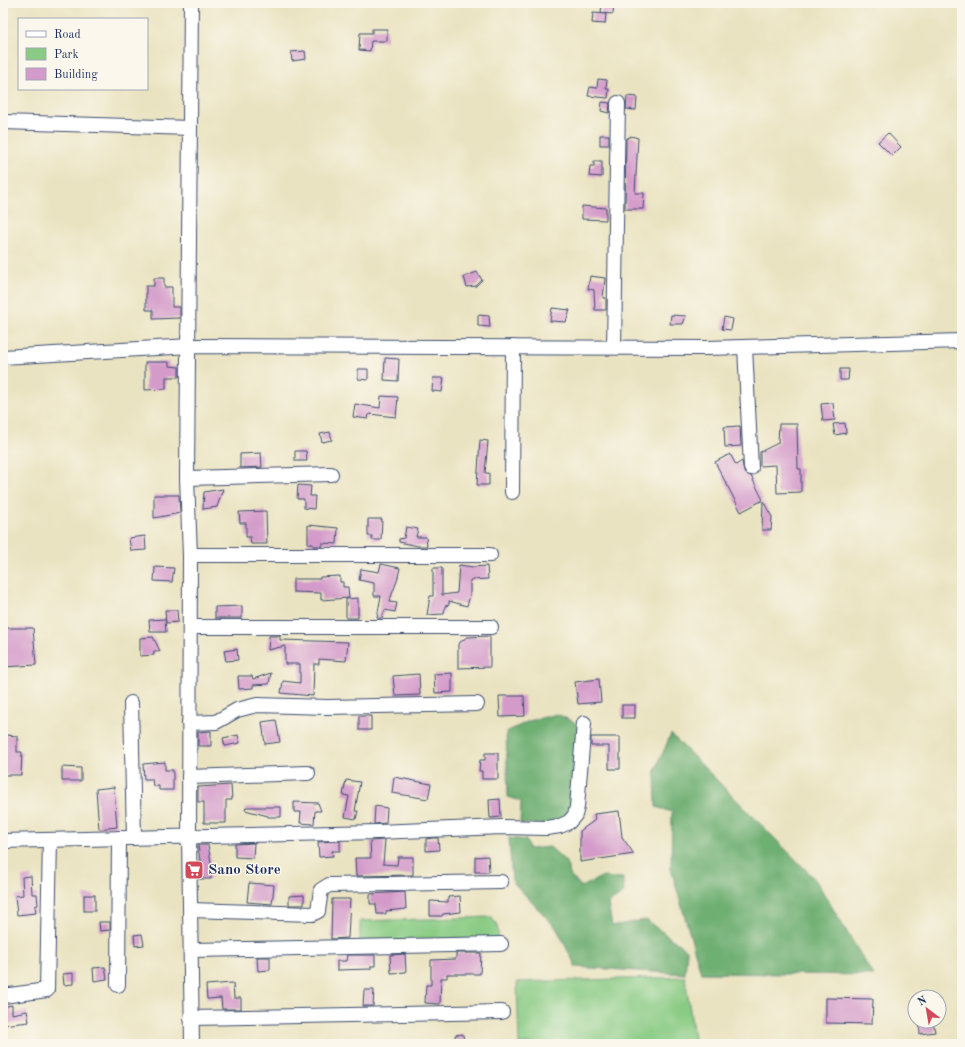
<svg xmlns="http://www.w3.org/2000/svg" width="965" height="1047" viewBox="0 0 965 1047" font-family="'Old Standard TT',serif">
  <style>
    .green { fill: #89cb84; stroke: #527d71 }
    .forest { fill: #6eaf72; stroke: #446f68 }
    .building { fill: #d49bca }
    .lines { fill: none; stroke-linecap: round; stroke-linejoin: round }
    .minor-casing { stroke: #3a4a6d; stroke-width: 16 }
    .minor { stroke: #fff; stroke-width: 14 }
    .labels { text-anchor: middle; dominant-baseline: central; stroke-width: 3; stroke-linejoin: round; paint-order: stroke }
    .poi-label { font-size: 15px; font-weight: bold; fill: #1b2f5e; stroke: #fbf7ec; text-anchor: start }
  </style>
  <rect width="100%" height="100%" fill="#fbf7ec"/>
  <filter id="ink" filterUnits="userSpaceOnUse"><feTurbulence type="fractalNoise" baseFrequency=".025" numOctaves="2"/><feDisplacementMap in="SourceGraphic" scale="8" xChannelSelector="R" yChannelSelector="G"/><feConvolveMatrix kernelMatrix="1 2 1 2 8 2 1 2 1" color-interpolation-filters="sRGB"/></filter>
  <filter id="wash" filterUnits="userSpaceOnUse"><feTurbulence type="fractalNoise" baseFrequency=".012" numOctaves="4" result="noise"/><feDisplacementMap in="SourceGraphic" scale="16" xChannelSelector="R" yChannelSelector="G"/><feGaussianBlur stdDeviation="0.9" result="paint"/><feColorMatrix in="noise" values="0 0 0 0 0 0 0 0 0 0 0 0 0 0 0 0 0 1.4 0 .05"/><feComposite in="paint" operator="in"/></filter>
  <g filter="url(#wash)">
    <rect width="100%" height="100%" fill="#eae3c1"/>
    <g class="green">
      <polygon points="492,917 494,922 497,923 499,942 360,943 360,921"/>
      <polygon points="685,977 695,1044 519,1044 517,982"/>
    </g>
    <g class="forest">
      <polygon points="557,714 580,725 571,814 558,824 520,824 521,801 508,797 506,732 529,721"/>
      <polygon points="671,734 815,879 873,975 701,973 671,869 672,812 656,807 655,771"/>
      <polygon points="509,838 526,840 529,849 550,847 566,862 571,877 582,887 601,877 623,878 624,893 608,903 612,926 646,920 687,950 685,974 576,967 557,929 512,881"/>
    </g>
    <g id="blocks">
      <g class="building">
        <polygon points="602,3 614,3 613,14 601,13"/>
        <polygon points="593,13 606,14 605,24 592,23"/>
        <polygon points="372,29 387,29 387,41 371,41 370,51 359,50 360,33 372,33"/>
        <polygon points="305,51 306,59 292,61 291,52"/>
        <polygon points="598,79 607,80 606,89 609,89 608,98 588,96 590,87 597,88"/>
        <polygon points="627,96 637,97 636,110 626,109"/>
        <polygon points="602,102 610,103 609,113 601,111"/>
        <polygon points="888,133 901,147 892,156 878,142"/>
        <rect x="600" y="135" width="9" height="10"/>
        <polygon points="631,136 638,138 635,193 644,193 643,209 625,209 626,139"/>
        <polygon points="594,161 602,161 602,177 589,176 590,166 594,166"/>
        <polygon points="582,206 606,208 606,220 582,219"/>
        <polygon points="477,272 482,280 476,286 467,287 464,277"/>
        <polygon points="590,276 605,278 603,298 606,298 606,310 595,310 594,290 588,289"/>
        <polygon points="154,278 164,278 164,287 172,287 172,307 180,307 180,318 153,319 153,310 146,310 146,286 154,286"/>
        <polygon points="552,308 570,310 566,322 550,321"/>
        <polygon points="478,315 489,316 490,327 478,326"/>
        <polygon points="671,315 686,316 683,324 670,324"/>
        <polygon points="724,317 733,319 731,330 722,329"/>
        <polygon points="385,358 399,359 398,381 384,380"/>
        <polygon points="145,362 169,362 169,366 179,367 179,377 166,377 166,389 145,390"/>
        <polygon points="358,369 368,369 368,380 358,379"/>
        <polygon points="840,369 849,369 848,380 840,380"/>
        <polygon points="433,378 444,378 442,392 432,391"/>
        <polygon points="381,396 398,397 396,417 369,414 368,419 353,417 355,404 380,408"/>
        <polygon points="833,403 835,420 823,421 821,404"/>
        <polygon points="845,423 846,433 835,435 833,424"/>
        <polygon points="779,424 797,424 798,469 801,469 801,492 777,493 776,465 760,466 760,452 778,443"/>
        <polygon points="740,426 741,446 725,447 724,427"/>
        <polygon points="330,432 332,440 322,442 320,434"/>
        <polygon points="480,440 488,441 485,473 489,473 489,485 477,485"/>
        <polygon points="295,451 306,451 307,461 295,461"/>
        <polygon points="261,453 262,467 240,468 240,454"/>
        <polygon points="730,454 736,465 742,461 744,472 751,476 763,500 741,512 715,462"/>
        <polygon points="298,485 311,486 310,496 315,496 314,509 304,508 304,499 297,499"/>
        <polygon points="223,489 217,507 203,509 204,492"/>
        <polygon points="154,495 179,495 180,513 154,518"/>
        <polygon points="763,501 772,517 771,530 762,530"/>
        <polygon points="266,511 267,544 251,544 250,537 246,537 246,523 240,523 239,512"/>
        <polygon points="368,519 382,519 381,540 372,540 372,536 368,536"/>
        <polygon points="308,525 338,528 337,544 322,543 322,546 313,546 313,544 308,544"/>
        <polygon points="406,527 418,529 416,537 426,537 427,546 418,546 399,542 399,539 404,538"/>
        <polygon points="145,536 146,550 131,551 129,538"/>
        <polygon points="381,564 400,568 397,581 389,602 397,603 395,612 385,610 382,618 377,618 381,596 374,596 374,583 359,580 361,569 379,572"/>
        <polygon points="459,565 473,567 487,566 488,579 470,580 470,595 467,606 449,601 449,605 445,606 444,614 427,615 430,596 433,596 433,568 442,568 442,595 457,593"/>
        <polygon points="155,567 174,568 172,582 154,581"/>
        <polygon points="340,576 340,582 343,582 343,587 348,587 349,598 321,600 321,593 293,592 293,579 320,579 320,577"/>
        <polygon points="358,598 358,618 346,618 346,599"/>
        <polygon points="242,606 242,618 215,618 215,607"/>
        <polygon points="165,610 177,610 178,622 166,623"/>
        <polygon points="165,619 166,632 150,632 149,620"/>
        <polygon points="3,628 33,628 36,665 3,667"/>
        <polygon points="269,636 280,636 280,640 348,642 346,661 319,659 319,664 314,664 313,696 281,693 283,681 300,683 300,664 285,664 285,646 268,650"/>
        <polygon points="490,636 490,667 458,668 458,644 467,637"/>
        <polygon points="153,637 160,651 154,651 154,655 140,656 140,638"/>
        <polygon points="237,649 238,660 226,661 224,651"/>
        <polygon points="271,673 269,684 253,685 253,688 239,689 238,676 252,676 253,679"/>
        <polygon points="452,673 452,692 435,693 434,674"/>
        <polygon points="419,674 420,695 395,696 393,676"/>
        <polygon points="599,679 601,702 578,704 575,682"/>
        <polygon points="499,696 524,696 525,716 500,717"/>
        <rect x="622" y="705" width="13" height="13"/>
        <rect x="359" y="716" width="12" height="14"/>
        <polygon points="276,720 280,742 265,744 262,722"/>
        <polygon points="211,731 211,746 198,746 198,732"/>
        <polygon points="6,735 17,736 17,752 22,752 21,775 3,775 3,752 6,752"/>
        <polygon points="238,735 240,743 225,746 223,738"/>
        <polygon points="591,737 620,737 620,769 609,769 609,746 591,746"/>
        <polygon points="485,753 498,753 498,779 482,779 482,771 479,771 480,760 485,760"/>
        <polygon points="165,762 165,770 173,770 173,790 159,790 159,786 153,786 152,779 144,779 143,764"/>
        <polygon points="62,767 81,768 81,781 62,781"/>
        <polygon points="394,777 431,784 428,799 392,793"/>
        <polygon points="346,780 360,782 355,811 358,811 356,819 345,817 349,796 343,795"/>
        <polygon points="231,785 232,800 226,800 226,823 204,823 204,802 198,802 198,787"/>
        <polygon points="114,787 117,827 99,829 96,789"/>
        <polygon points="500,799 501,817 490,818 489,800"/>
        <polygon points="294,802 318,803 321,811 315,811 314,824 300,823 301,812 294,812"/>
        <polygon points="375,806 387,808 386,823 374,824"/>
        <polygon points="246,807 281,807 281,817 268,817 268,816 245,810"/>
        <polygon points="619,811 622,837 634,854 580,862 580,831 595,820 594,814"/>
        <polygon points="433,838 438,838 439,850 426,851 426,839"/>
        <polygon points="385,840 383,864 397,865 398,857 413,857 413,875 356,876 355,858 371,858 370,841"/>
        <polygon points="340,841 340,851 332,851 333,856 319,857 318,842"/>
        <polygon points="254,843 253,858 235,857 235,844"/>
        <polygon points="198,845 208,845 211,862 211,879 198,879 198,861 200,861"/>
        <polygon points="488,856 489,872 475,872 475,857"/>
        <polygon points="31,876 32,894 37,894 38,905 35,906 36,913 17,915 15,896 23,895 22,877"/>
        <polygon points="249,883 274,885 272,904 247,902"/>
        <polygon points="405,892 406,909 386,911 386,914 377,914 376,904 370,904 370,894"/>
        <rect x="84" y="895" width="11" height="16"/>
        <polygon points="304,895 304,905 289,905 289,896"/>
        <polygon points="460,896 461,912 443,914 442,916 430,916 430,901 448,902 448,897"/>
        <polygon points="332,899 350,899 348,938 331,939"/>
        <polygon points="99,922 110,922 110,930 100,931"/>
        <polygon points="142,934 144,945 135,946 134,935"/>
        <polygon points="456,953 481,953 480,974 447,974 447,978 441,978 440,1004 425,1003 426,985 431,985 431,960 456,959"/>
        <polygon points="405,954 406,972 391,973 390,955"/>
        <polygon points="347,955 375,955 375,966 371,966 371,969 337,970 337,961 346,961"/>
        <polygon points="257,957 270,957 270,970 258,971"/>
        <polygon points="105,967 107,979 94,981 93,968"/>
        <polygon points="73,973 73,984 64,985 63,974"/>
        <polygon points="233,983 234,998 241,998 241,1009 222,1009 221,998 207,999 206,985"/>
        <polygon points="364,990 374,990 373,1006 363,1006"/>
        <polygon points="826,998 873,999 872,1024 826,1023"/>
        <polygon points="12,1005 12,1014 27,1011 29,1022 3,1025 3,1007"/>
        <polygon points="919,1021 933,1021 935,1032 920,1034"/>
        <polygon points="463,1034 464,1042 456,1043 455,1035"/>
      </g>
    </g>
  </g>
  <g filter="url(#ink)">
    <use href="#blocks" fill-opacity="0" stroke="#3a4a6d" stroke-width="1"/>
    <g class="lines">
      <g class="minor-casing">
        <g id="minor">
          <polyline points="191,3 187,478 190,555 189,836 192,1044"/>
          <polyline points="3,122 190,128"/>
          <polyline points="614,347 618,103"/>
          <polyline points="745,347 751,468"/>
          <polyline points="3,357 190,346 707,348 962,341"/>
          <polyline points="187,478 331,474"/>
          <polyline points="512,492 513,347"/>
          <polyline points="190,555 490,555"/>
          <polyline points="190,627 491,627"/>
          <polyline points="131,703 134,838"/>
          <polyline points="189,723 216,722 237,710 257,705 327,707 477,704"/>
          <polyline points="189,777 308,773"/>
          <polyline points="3,841 377,832 502,827 546,828 560,826 569,822 575,815 577,807 584,723"/>
          <polyline points="191,910 312,914 318,911 321,890 329,885 501,882"/>
          <polyline points="191,950 501,944"/>
          <polyline points="118,985 119,838"/>
          <polyline points="3,996 47,990 50,840"/>
          <polyline points="191,1018 502,1012"/>
        </g>
      </g>
      <use href="#minor" class="minor"/>
    </g>
  </g>
  <defs>
    <g id="supermarket-square" transform="scale(1)"><rect x="-9" y="-9" width="18" height="18" rx="4" fill="#d1495b" stroke="#fbf7ec"/><path d="M-6-5.5h2.5l.6 2H6L4.5 2H-2.5L-4.4-4H-6ZM-1.5 3.2a1.3 1.3 0 1 0 .1 0ZM3 3.2a1.3 1.3 0 1 0 .1 0Z" fill="#fff"/></g>
  </defs>
  <g fill-rule="evenodd">
    <use href="#supermarket-square" x="194" y="870"/>
  </g>
  <g class="labels">
    <g class="poi-label">
      <text x="208" y="870">Sano Store</text>
    </g>
  </g>
  <rect width="965" height="1047" fill="none" stroke="#fbf7ec" stroke-width="16"/>
  <rect x="18" y="18" width="130" height="72" fill="#fbf7ec" stroke="#a1a7b3"/>
  <rect x="26" y="31" width="20" height="6" fill="#ffffff" stroke="#a1a7b3"/>
  <text x="54" y="38" font-size="12" fill="#1b2f5e">Road</text>
  <rect x="26" y="48" width="20" height="12" fill="#89cb84" stroke="#a1a7b3"/>
  <text x="54" y="58" font-size="12" fill="#1b2f5e">Park</text>
  <rect x="26" y="68" width="20" height="12" fill="#d49bca" stroke="#a1a7b3"/>
  <text x="54" y="78" font-size="12" fill="#1b2f5e">Building</text>
  <g transform="translate(927 1009) rotate(329)"><circle r="19" fill="#fbf7ec" stroke="#a1a7b3"/>
  <path d="M0-3L7 15L0 10L-7 15Z" fill="#d1495b"/>
  <text y="-6" font-size="11" font-weight="bold" text-anchor="middle" fill="#1b2f5e">N</text>
  </g>
</svg>
